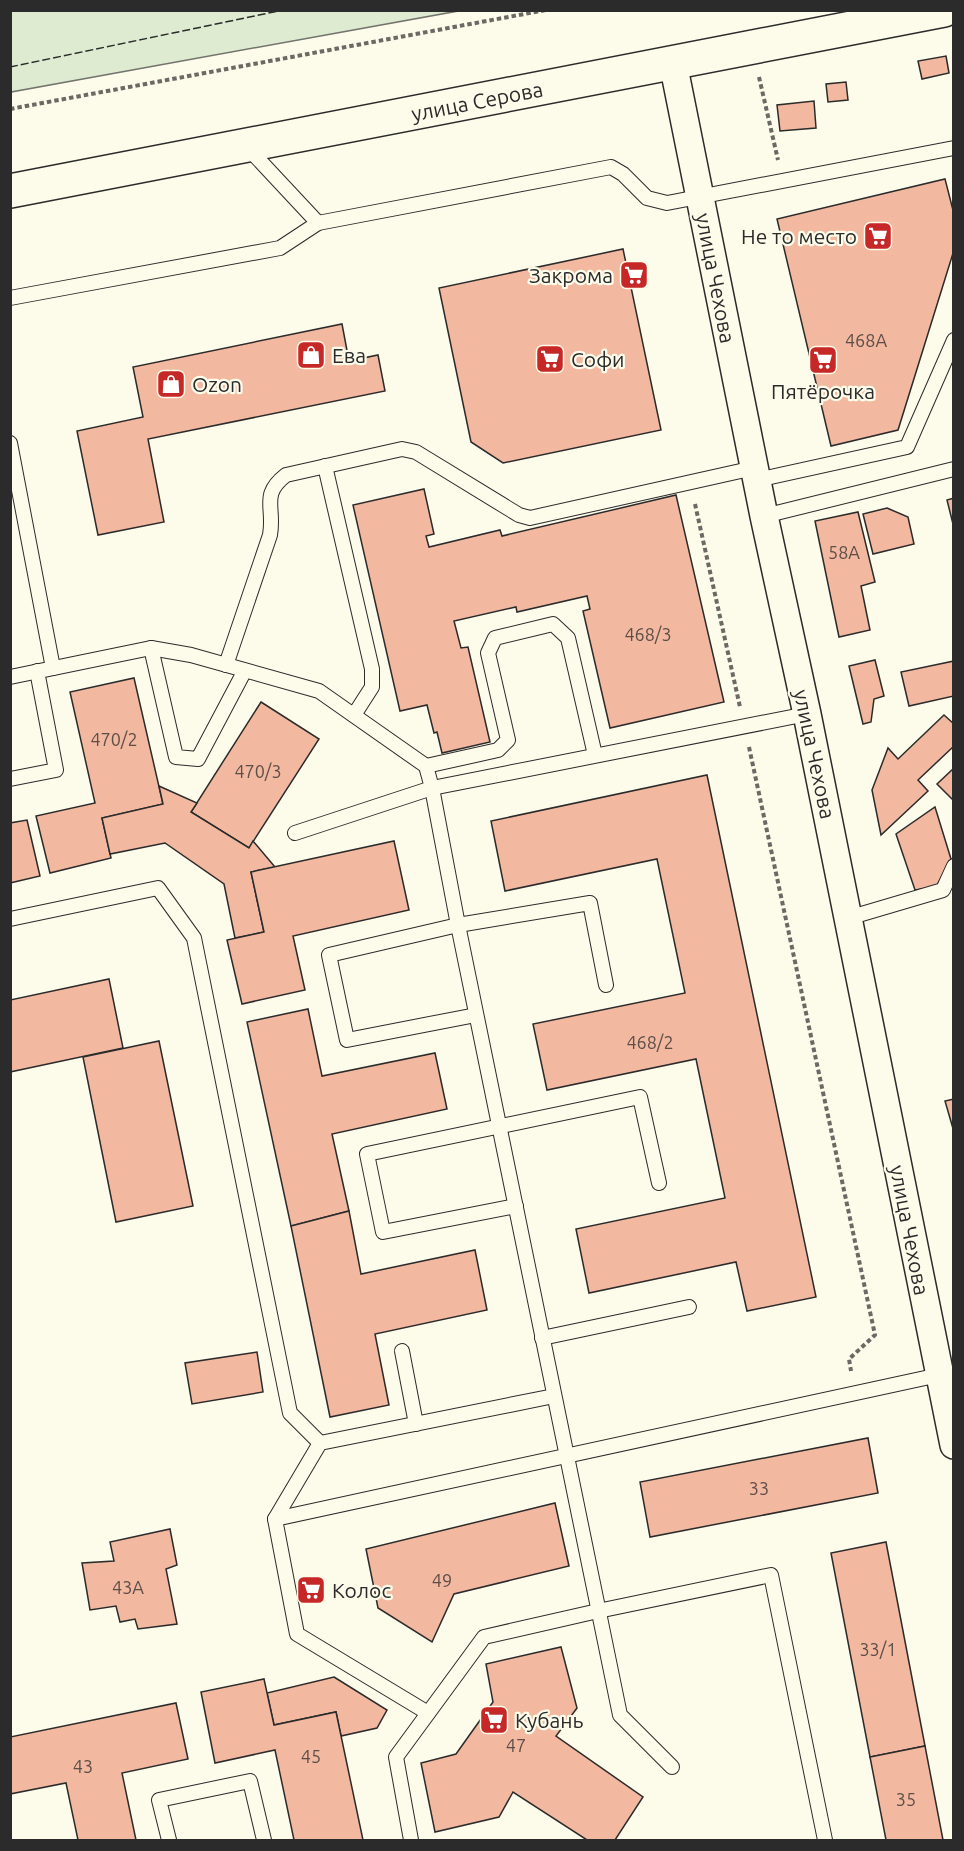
<svg xmlns="http://www.w3.org/2000/svg" width="964" height="1851" viewBox="0 0 964 1851" font-family="Ubuntu,sans-serif">
  <style>
    .green { fill: #deebd1; stroke: #74746e; stroke-width: 1.5 }
    .building { fill: #f2b8a0; stroke: #2b2b2b; stroke-width: 1.5 }
    .lines { fill: none; stroke-linecap: round; stroke-linejoin: round }
    .service-casing { stroke: #2b2b2b; stroke-width: 16 }
    .minor-casing { stroke: #2b2b2b; stroke-width: 30 }
    .tertiary-casing { stroke: #2b2b2b; stroke-width: 36 }
    .path { stroke: #6a6964; stroke-width: 4; stroke-dasharray: 4.5 3; stroke-linecap: butt }
    .service { stroke: #fdfbea; stroke-width: 14 }
    .minor { stroke: #fdfbea; stroke-width: 27 }
    .tertiary { stroke: #fdfbea; stroke-width: 33 }
    .fence { stroke: #2b2b2b; stroke-width: 1.5; stroke-dasharray: 8 3; stroke-linecap: butt }
    .labels { text-anchor: middle; dominant-baseline: central; stroke-width: 4.5; stroke-linejoin: round; paint-order: stroke }
    .number-label { font-size: 18px; fill: #5d4e48 }
    .street-label { font-size: 21px; fill: #2b2b2b; stroke: #fdfbea }
    .poi-label { font-size: 21px; fill: #2b2b2b; stroke: #fdfbea; text-anchor: start }
  </style>
  <rect width="100%" height="100%" fill="#fdfbea"/>
  <polygon class="green" points="11,10 458,10 458,11 11,92"/>
  <g class="building">
    <polygon points="946,56 949,73 922,79 918,61"/>
    <polygon points="846,82 848,100 828,102 826,84"/>
    <polygon points="814,101 816,128 780,131 777,105"/>
    <polygon points="945,179 954,214 954,250 898,430 831,446 777,219"/>
    <polygon points="623,249 661,430 503,463 471,442 439,288"/>
    <polygon points="342,324 349,361 378,355 385,391 148,439 164,522 98,535 77,431 143,417 133,367"/>
    <polygon points="424,489 434,534 426,536 429,547 500,530 502,536 676,495 724,702 610,728 583,611 590,609 587,596 517,612 516,607 454,621 461,648 468,647 490,742 442,753 437,732 434,733 427,705 400,711 353,505"/>
    <polygon points="954,498 954,528 947,500"/>
    <polygon points="887,508 908,517 914,544 873,554 863,514"/>
    <polygon points="858,512 875,582 861,586 870,630 839,637 815,521"/>
    <polygon points="875,660 884,696 874,699 871,722 863,724 849,666"/>
    <polygon points="954,661 954,696 909,706 901,672"/>
    <polygon points="134,678 163,804 102,818 111,858 50,873 36,816 95,803 70,692"/>
    <polygon points="261,702 319,739 249,848 191,812"/>
    <polygon points="944,715 954,724 954,746 918,780 928,791 881,835 872,790 888,748 898,759"/>
    <polygon points="954,768 954,801 937,784"/>
    <polygon points="707,775 816,1297 747,1311 736,1262 589,1293 576,1229 725,1198 696,1059 547,1090 533,1024 685,993 657,859 505,891 491,821"/>
    <polygon points="159,786 197,803 191,812 249,848 253,841 275,867 251,872 264,932 235,938 224,884 165,843 110,854 102,818 163,804"/>
    <polygon points="935,807 951,859 936,887 915,890 896,834"/>
    <polygon points="27,820 40,876 10,883 10,823"/>
    <polygon points="394,841 409,910 293,936 305,990 242,1004 227,940 264,932 251,872"/>
    <polygon points="109,979 123,1048 10,1072 10,1000"/>
    <polygon points="308,1009 322,1076 435,1053 447,1109 332,1134 349,1211 291,1226 247,1022"/>
    <polygon points="159,1041 193,1206 116,1222 83,1057"/>
    <polygon points="954,1099 954,1132 945,1101"/>
    <polygon points="349,1211 361,1274 475,1250 487,1310 375,1334 389,1405 330,1417 291,1226"/>
    <polygon points="257,1352 263,1392 192,1404 185,1363"/>
    <polygon points="868,1438 878,1493 650,1537 640,1482"/>
    <polygon points="555,1503 569,1566 454,1594 432,1642 378,1608 366,1549"/>
    <polygon points="170,1529 177,1565 166,1569 177,1624 138,1629 135,1619 120,1622 116,1606 90,1610 82,1563 114,1561 110,1542"/>
    <polygon points="886,1542 925,1746 870,1757 831,1553"/>
    <polygon points="561,1647 577,1708 556,1736 643,1797 615,1840 587,1840 513,1792 499,1817 435,1832 421,1763 456,1754 493,1702 486,1664"/>
    <polygon points="334,1677 387,1710 377,1728 341,1736 336,1712 274,1725 267,1693"/>
    <polygon points="264,1679 274,1725 336,1712 363,1840 294,1840 275,1750 215,1763 201,1692"/>
    <polygon points="176,1703 188,1759 122,1773 136,1840 78,1840 66,1783 10,1794 10,1737"/>
    <polygon points="925,1746 943,1840 886,1840 870,1757"/>
  </g>
  <g class="lines">
    <g class="service-casing">
      <g id="service">
        <polyline points="247,147 318,223 611,167 623,174 647,198 667,203 954,148"/>
        <polyline points="10,298 280,248 318,223"/>
        <polyline points="10,443 53,668"/>
        <polyline points="325,466 372,669 372,687 354,715"/>
        <polyline points="757,480 907,447 954,340"/>
        <polyline points="764,516 954,469"/>
        <polyline points="151,648 176,757 198,759 244,672"/>
        <path d="M226 665 270 535C275 507 260 495 286 475L402 449 416 452 519 515 530 518 754 468"/>
        <polyline points="10,677 151,648 191,655 319,691 426,766 432,788 295,833"/>
        <polyline points="426,766 498,750 508,740 488,653 495,638 553,624 568,638 595,755"/>
        <polyline points="10,779 56,770 37,671"/>
        <polyline points="848,918 943,890 954,866"/>
        <polyline points="10,919 158,888 194,938 290,1413 320,1443"/>
        <polyline points="476,1015 347,1040 329,955 458,925 590,903 606,985"/>
        <polyline points="516,1206 383,1232 367,1154 640,1097 659,1183"/>
        <polyline points="542,1338 689,1307"/>
        <polyline points="402,1351 416,1424"/>
        <polyline points="275,1519 320,1443 554,1396"/>
        <polyline points="428,1713 297,1634 275,1519 939,1375"/>
        <polyline points="672,1767 620,1715 458,925 432,788 807,714"/>
        <polyline points="169,1840 159,1800 250,1781 264,1840"/>
        <polyline points="411,1840 396,1757 484,1637 598,1611 771,1575 825,1840"/>
      </g>
    </g>
    <g class="minor-casing">
      <polyline id="minor" points="673,63 764,516 807,714 954,1445"/>
    </g>
    <g class="tertiary-casing">
      <polyline id="tertiary" points="10,191 944,10"/>
    </g>
    <g class="path">
      <polyline points="759,77 778,160"/>
      <polyline points="10,109 546,10"/>
      <polyline points="695,504 740,707"/>
      <polyline points="749,747 875,1335 849,1359 851,1371"/>
    </g>
    <use href="#service" class="service"/>
    <use href="#minor" class="minor"/>
    <use href="#tertiary" class="tertiary"/>
    <polyline class="fence" points="10,67 283,10"/>
  </g>
  <defs>
    <g id="supermarket-square" transform="scale(1.5)"><rect x="-9" y="-9" width="18" height="18" rx="4" fill="#c62828" stroke="#fdfbea"/><path d="M-6-5.5h2.5l.6 2H6L4.5 2H-2.5L-4.4-4H-6ZM-1.5 3.2a1.3 1.3 0 1 0 .1 0ZM3 3.2a1.3 1.3 0 1 0 .1 0Z" fill="#fff"/></g>
    <g id="shop-square" transform="scale(1.5)"><rect x="-9" y="-9" width="18" height="18" rx="4" fill="#c62828" stroke="#fdfbea"/><path d="M-5-2.5h2.3a2.7 3.5 0 0 1 5.4 0H5L5.5 6h-11ZM-1.5-2.5h3a1.5 2.3 0 0 0-3 0Z" fill="#fff"/></g>
  </defs>
  <g fill-rule="evenodd">
    <use href="#supermarket-square" x="878" y="236"/>
    <use href="#supermarket-square" x="634" y="275"/>
    <use href="#shop-square" x="311" y="355"/>
    <use href="#supermarket-square" x="550" y="359"/>
    <use href="#supermarket-square" x="823" y="360"/>
    <use href="#shop-square" x="171" y="384"/>
    <use href="#supermarket-square" x="311" y="1590"/>
    <use href="#supermarket-square" x="494" y="1720"/>
  </g>
  <g class="labels">
    <g class="number-label">
      <text x="866" y="340">468А</text>
      <text x="844" y="552">58А</text>
      <text x="648" y="634">468/3</text>
      <text x="114" y="739">470/2</text>
      <text x="258" y="771">470/3</text>
      <text x="650" y="1042">468/2</text>
      <text x="759" y="1488">33</text>
      <text x="442" y="1580">49</text>
      <text x="128" y="1587">43А</text>
      <text x="878" y="1649">33/1</text>
      <text x="516" y="1745">47</text>
      <text x="311" y="1756">45</text>
      <text x="83" y="1766">43</text>
      <text x="906" y="1799">35</text>
    </g>
    <g class="street-label">
      <text transform="translate(477 101) rotate(-11)">улица Серова</text>
      <text transform="translate(716 278) rotate(79)">улица Чехова</text>
      <text transform="translate(815 754) rotate(78)">улица Чехова</text>
      <text transform="translate(910 1230) rotate(79)">улица Чехова</text>
    </g>
    <g class="poi-label">
      <text x="857" y="236" text-anchor="end">Не то место</text>
      <text x="613" y="275" text-anchor="end">Закрома</text>
      <text x="332" y="355">Ева</text>
      <text x="571" y="359">Софи</text>
      <text x="192" y="384">Ozon</text>
      <text x="823" y="391" text-anchor="middle">Пятёрочка</text>
      <text x="332" y="1590">Колос</text>
      <text x="515" y="1720">Кубань</text>
    </g>
  </g>
  <rect width="964" height="1851" fill="none" stroke="#2b2b2b" stroke-width="24"/>
</svg>
